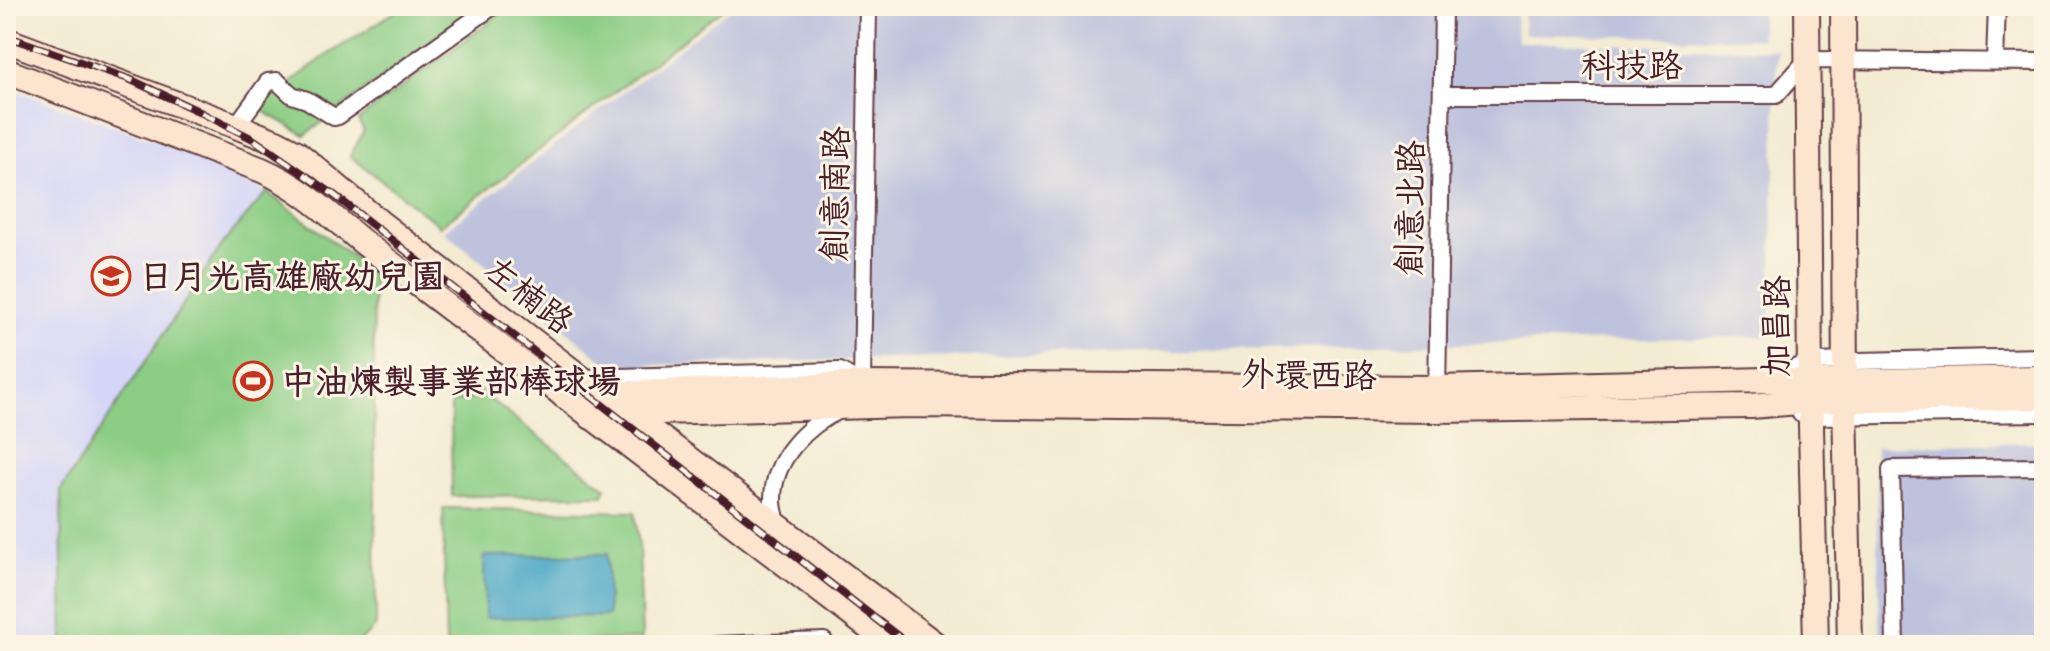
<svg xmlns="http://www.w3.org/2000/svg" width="2050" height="651" viewBox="0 0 2050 651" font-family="Itim,'LXGW WenKai TC',sans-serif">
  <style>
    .built { fill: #d6d7f8 }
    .industrial { fill: #bec2dd }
    .green { fill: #8bcd85; stroke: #6a7658; stroke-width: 2 }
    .water { fill: #49a7c7; stroke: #4a6379; stroke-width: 2 }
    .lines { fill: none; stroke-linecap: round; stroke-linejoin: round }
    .street-casing { stroke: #633e44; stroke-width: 20 }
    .secondary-casing { stroke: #633e44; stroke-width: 28 }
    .street { stroke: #fff; stroke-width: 16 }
    .secondary { stroke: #fce5cf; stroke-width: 24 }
    .rail-casing { stroke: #4a1f2b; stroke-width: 8 }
    .rail { stroke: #fcf5e5; stroke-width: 5; stroke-dasharray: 15; stroke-linecap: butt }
    .labels { text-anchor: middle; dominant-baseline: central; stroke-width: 6; stroke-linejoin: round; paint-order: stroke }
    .street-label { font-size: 34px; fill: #4a1f2b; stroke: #fcf5e5 }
    .poi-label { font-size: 34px; font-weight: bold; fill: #4a1f2b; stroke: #fcf5e5; text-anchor: start }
  </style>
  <rect width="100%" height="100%" fill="#fcf5e5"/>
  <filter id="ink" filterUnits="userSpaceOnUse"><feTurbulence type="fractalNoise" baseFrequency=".0125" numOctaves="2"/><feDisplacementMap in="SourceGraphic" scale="16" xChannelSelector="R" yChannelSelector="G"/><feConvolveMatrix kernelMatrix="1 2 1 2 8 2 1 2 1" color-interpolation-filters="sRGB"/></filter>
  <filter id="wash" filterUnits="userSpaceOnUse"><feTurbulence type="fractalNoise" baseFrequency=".006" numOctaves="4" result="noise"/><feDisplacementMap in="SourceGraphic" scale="32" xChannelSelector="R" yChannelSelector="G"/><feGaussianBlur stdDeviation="1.8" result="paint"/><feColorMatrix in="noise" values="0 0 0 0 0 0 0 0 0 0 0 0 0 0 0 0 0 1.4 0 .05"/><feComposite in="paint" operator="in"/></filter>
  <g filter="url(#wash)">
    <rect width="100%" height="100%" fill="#f3ebd2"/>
    <polygon class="built" points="6,87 220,165 267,192 224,242 61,490 63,639 45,640 45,645 6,645"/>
    <g class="industrial">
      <polygon points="734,6 1516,6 1517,42 1777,50 1770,336 610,366 444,231"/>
      <polygon points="1523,6 1761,6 1761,39 1524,34"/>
      <polygon points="2044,442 2044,645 1880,645 1876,447"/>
    </g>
    <g class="green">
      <polygon points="404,6 478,6 305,135 258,108 321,59"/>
      <polygon points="511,6 727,6 440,226 350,156 364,131 358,120"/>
      <polygon points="267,192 373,272 376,626 356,645 63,639 61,490 224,242"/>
      <polygon points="454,373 457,375 482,393 466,398 451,400 451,376"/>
      <polygon points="484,395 606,488 603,495 452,496 451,403"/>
      <polygon points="443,508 635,512 639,546 642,639 446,645"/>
    </g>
    <polygon class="water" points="607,554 608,616 485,618 484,556"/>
  </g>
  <g filter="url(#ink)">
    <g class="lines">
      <g class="street-casing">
        <g id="street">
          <polyline points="1995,61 1997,6"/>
          <polyline points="1442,95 1776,95 1807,60 2044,62"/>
          <polyline points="236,126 268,82 277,81 292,95 307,100 334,117 338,116 493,6"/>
          <polyline points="1773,377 1810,362 2044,357"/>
          <polyline points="581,378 840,371 862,384 868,6"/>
          <polyline points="1437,396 1443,6"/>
          <polyline points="1801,414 1811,416 2044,413"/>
          <path d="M778 526C776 518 773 509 773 501 772 459 807 425 842 409"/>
          <polyline points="715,645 824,641"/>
          <polyline points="1895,645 1891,469 2044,467"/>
        </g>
      </g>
      <g class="secondary-casing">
        <g id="secondary">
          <polyline points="1807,6 1810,382 1816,645"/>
          <polyline points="1843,6 1845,401 1850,645"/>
          <polyline points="6,40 236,126 276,142 297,153 379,222 581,378 936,645"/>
          <path d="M6 71 262 170C301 187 331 216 364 243L892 645"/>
          <polyline points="564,396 862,384 1437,388 1766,380 1810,382 2044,378"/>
          <polyline points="591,417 658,412 910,405 1437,410 1751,406 1811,401 2044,397"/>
        </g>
      </g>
      <use href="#street" class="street"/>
      <use href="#secondary" class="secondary"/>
      <g class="rail-casing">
        <polyline id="rail" points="6,36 129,79 196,110 253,139 333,194 909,645"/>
      </g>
      <use href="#rail" class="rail"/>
    </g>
  </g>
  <defs>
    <g id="school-ring" transform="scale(2)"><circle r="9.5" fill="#fcf5e5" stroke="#c8321e" stroke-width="1.5"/><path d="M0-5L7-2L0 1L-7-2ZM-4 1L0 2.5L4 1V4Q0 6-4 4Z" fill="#c8321e"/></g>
    <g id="stadium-ring" transform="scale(2)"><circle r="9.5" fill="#fcf5e5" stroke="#c8321e" stroke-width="1.5"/><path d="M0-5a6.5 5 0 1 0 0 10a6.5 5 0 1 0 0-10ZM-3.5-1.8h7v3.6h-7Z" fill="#c8321e"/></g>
  </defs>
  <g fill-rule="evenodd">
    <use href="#school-ring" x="111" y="276"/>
    <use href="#stadium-ring" x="253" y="381"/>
  </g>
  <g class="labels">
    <g class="street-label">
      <text x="1632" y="65">科技路</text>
      <text transform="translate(835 194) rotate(-89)">創意南路</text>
      <text transform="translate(1410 208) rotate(-89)">創意北路</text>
      <text transform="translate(529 295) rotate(38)">左楠路</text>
      <text transform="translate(1776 326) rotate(-90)">加昌路</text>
      <text transform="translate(1309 375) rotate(1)">外環西路</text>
    </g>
    <g class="poi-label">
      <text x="139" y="276">日月光高雄廠幼兒園</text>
      <text x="281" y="381">中油煉製事業部棒球場</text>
    </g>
  </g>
  <rect width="2050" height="651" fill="none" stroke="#fcf5e5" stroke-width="32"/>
</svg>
